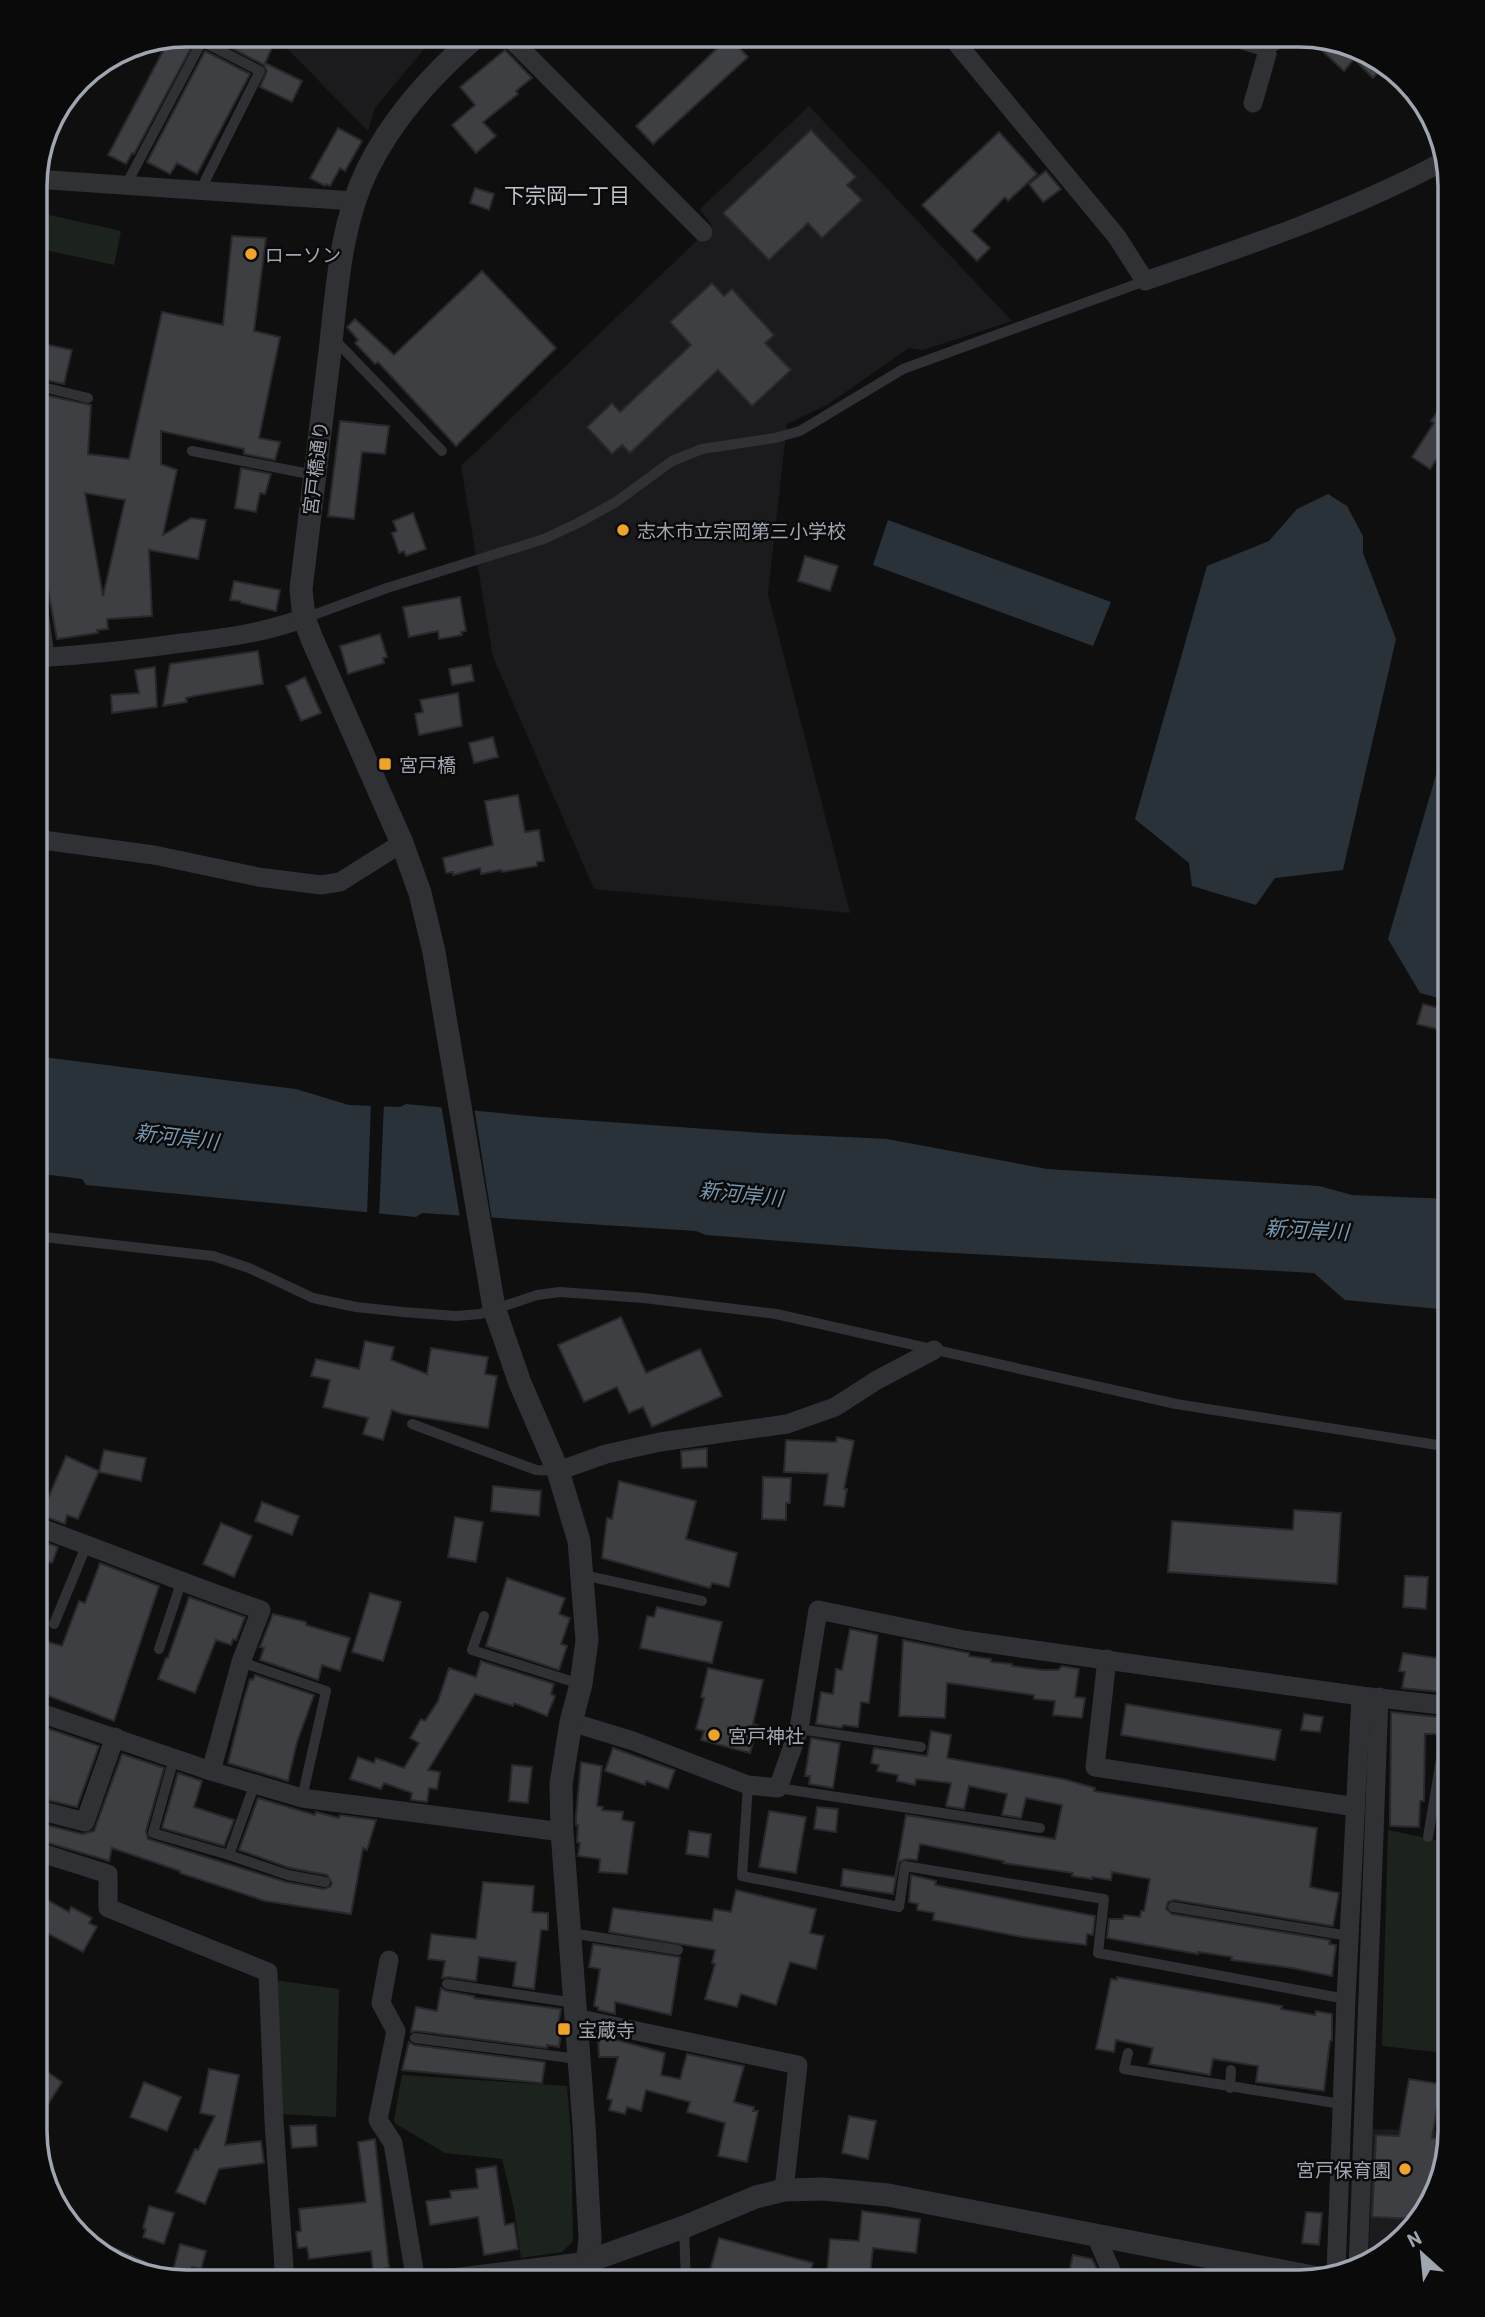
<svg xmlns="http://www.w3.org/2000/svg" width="1485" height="2317" viewBox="0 0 1485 2317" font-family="Barlow,'Noto Sans JP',sans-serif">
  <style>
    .built { fill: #1b1b1d }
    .green { fill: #1c231c }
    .water { fill: #293238 }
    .pier { fill: #0f0f10 }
    .building { fill: #3e3f43; stroke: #29292c; stroke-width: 2; fill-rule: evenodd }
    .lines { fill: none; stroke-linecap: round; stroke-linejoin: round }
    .service { stroke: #303135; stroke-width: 10 }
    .minor { stroke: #303135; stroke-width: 19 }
    .tertiary { stroke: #303135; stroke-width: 23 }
    .poi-dot { fill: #eea329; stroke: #0a0a0b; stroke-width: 2.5 }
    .labels { text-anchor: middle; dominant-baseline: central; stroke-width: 5; stroke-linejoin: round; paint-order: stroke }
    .poi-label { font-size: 19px; fill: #a0a6b1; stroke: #0a0a0b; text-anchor: start }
    .street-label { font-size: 19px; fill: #a0a6b1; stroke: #0a0a0b }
    .neighbourhood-label { font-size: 21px; fill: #c1c5cd; stroke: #0a0a0b }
    .water-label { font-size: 21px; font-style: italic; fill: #7796ad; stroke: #0a0a0b }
    .rim { fill: none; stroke: #a0a6b1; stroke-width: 3.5 }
  </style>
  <rect width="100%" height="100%" fill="#0f0f10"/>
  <g class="built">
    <polygon points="274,35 447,35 438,42 425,48 375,108 368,131"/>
    <polygon points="809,106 1012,321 923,350 909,348 827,405 787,424 768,594 850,913 594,889 493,657 461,466 712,226 700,209"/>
    <polygon points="1371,2129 1450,2131 1430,2207 1371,2261 1369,2259"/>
  </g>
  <g class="green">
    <polygon points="49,215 121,231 114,265 41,249"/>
    <polygon points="1388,1830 1450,1843 1450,2029 1446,2053 1382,2046"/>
    <polygon points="274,1980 339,1989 336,2117 282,2114"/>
    <polygon points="402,2075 567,2086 571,2135 573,2241 562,2252 521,2258 514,2208 502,2159 445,2153 396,2124 394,2120"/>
  </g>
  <g class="water">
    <polygon points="1328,494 1347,506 1363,536 1363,553 1396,639 1343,870 1275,878 1256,905 1192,886 1189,863 1135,819 1207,566 1269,541 1297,509"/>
    <polygon points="888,520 1111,602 1093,646 873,565"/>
    <polygon points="1450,727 1450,1001 1420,993 1388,939"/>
    <polygon points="35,1056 296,1089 349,1105 400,1107 406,1104 540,1117 762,1133 887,1139 1047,1169 1319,1186 1352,1195 1450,1199 1450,1310 1345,1300 1314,1273 883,1249 706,1235 696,1231 422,1213 416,1217 86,1185 82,1179 35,1173"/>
  </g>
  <g class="pier">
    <polygon points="371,1102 384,1103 379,1217 367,1216"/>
    <polygon points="441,1104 474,1107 492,1220 460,1218"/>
  </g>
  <g class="building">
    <polygon points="186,35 198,35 134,154 132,153 126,164 108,155 170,38"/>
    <polygon points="207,35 263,35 260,42 272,48 265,63 302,81 292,102 260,87 267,71 264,65"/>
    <polygon points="1305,35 1382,60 1386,64 1373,78 1354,59 1344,71"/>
    <polygon points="729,37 748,57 653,144 636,126"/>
    <polygon points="505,50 532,78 516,91 518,94 483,122 496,136 476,153 452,125 475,105 460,87"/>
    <polygon points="205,51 250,74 197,174 177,163 170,174 147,162"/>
    <polygon points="338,128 362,141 345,171 340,168 330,186 326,184 325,186 310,178"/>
    <polygon points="811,130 856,177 847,185 862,200 822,238 808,223 769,260 723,213"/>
    <polygon points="999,132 1037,174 1008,201 1005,197 972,231 990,248 977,261 922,205"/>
    <polygon points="1046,171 1061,189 1043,202 1029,184"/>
    <polygon points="475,188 494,194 489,210 470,203"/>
    <path d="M232 236 266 238 254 331 280 337 259 438 280 442 275 460 244 454V449L161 431V464L177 470 163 535 191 518 206 520 198 559 149 550 152 616 107 619 108 629 97 630 98 633 57 639 42 558 46 557 35 485V393L91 405 88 454 129 459 162 312 223 325ZM85 493 125 500 103 596Z"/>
    <polygon points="482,271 556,348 456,446 378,362 375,364 355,343 358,340 347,327 355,319 394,355"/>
    <polygon points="712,283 724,296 732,289 774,335 765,343 791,370 752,406 718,370 630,453 622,445 612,454 587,427 612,403 620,412 691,345 670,322"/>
    <polygon points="35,342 72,350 64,384 36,378 39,363 35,362"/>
    <polygon points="1450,393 1450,439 1430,469 1412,457 1434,423 1431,421"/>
    <polygon points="340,421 389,426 385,454 362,452 354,519 328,516"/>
    <polygon points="241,468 271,474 265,494 260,493 256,512 235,508"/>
    <polygon points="413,513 426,549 406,556 404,551 399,553 392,533 397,531 393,521"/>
    <polygon points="805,556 838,566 830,591 798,581"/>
    <polygon points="234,581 280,590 276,611 241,603 240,601 230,600"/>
    <polygon points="460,597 466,631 461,632 462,635 439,639 438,631 409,637 403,607"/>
    <polygon points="380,634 387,657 383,658 384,663 348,674 340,646"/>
    <polygon points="258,651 263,684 194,696 186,698 187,702 163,706 170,664"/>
    <polygon points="471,665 474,681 452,685 449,669"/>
    <polygon points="155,667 157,707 112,713 111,695 139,693 135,670"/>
    <polygon points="305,677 321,713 301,721 286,686"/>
    <polygon points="458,693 462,726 419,735 415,714 423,712 420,700"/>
    <polygon points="493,737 498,757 474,763 469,743"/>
    <polygon points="518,795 525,832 539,830 544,861 537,862 537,866 502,872 501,870 481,874 480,868 453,875 453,872 446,873 443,858 493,845 485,801"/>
    <polygon points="1423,1004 1446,1010 1441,1030 1417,1024"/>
    <polygon points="621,1317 646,1373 700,1349 722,1396 652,1427 643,1407 629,1413 617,1387 584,1402 558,1345"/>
    <polygon points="365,1341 394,1347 391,1360 427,1374 431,1348 488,1357 485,1374 497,1376 488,1428 402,1414 392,1410 383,1440 363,1434 368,1418 323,1407 330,1380 311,1376 316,1359 359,1369"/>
    <polygon points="837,1437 854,1441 844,1489 847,1489 844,1507 824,1505 828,1474 784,1472 786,1440 836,1442"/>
    <polygon points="707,1448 707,1467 682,1468 681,1451"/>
    <polygon points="104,1450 146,1458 141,1481 99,1472"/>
    <polygon points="66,1456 99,1471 78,1519 67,1515 65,1524 41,1515"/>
    <polygon points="763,1477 791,1478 790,1503 786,1503 786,1520 762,1519"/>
    <polygon points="619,1481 696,1501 686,1539 737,1553 729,1587 712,1583 710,1588 602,1558 607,1518 612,1519"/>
    <polygon points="493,1486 541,1491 539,1516 491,1511"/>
    <polygon points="262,1502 299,1516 292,1535 255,1521"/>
    <polygon points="1294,1510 1341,1513 1337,1584 1168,1572 1172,1521 1293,1530"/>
    <polygon points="455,1517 483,1522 476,1562 448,1557"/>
    <polygon points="221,1523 252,1536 234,1577 203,1564"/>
    <polygon points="35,1539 58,1547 52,1563 35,1557"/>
    <polygon points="100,1563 159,1586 114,1721 41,1693 43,1689 35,1686 35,1638 62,1646 79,1601 85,1603"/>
    <polygon points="1405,1576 1428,1577 1426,1609 1403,1607"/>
    <polygon points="507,1578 565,1598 559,1614 570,1618 561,1644 567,1646 559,1670 486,1646"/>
    <polygon points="370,1593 401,1602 383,1661 352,1652"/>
    <polygon points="189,1597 245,1617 236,1640 233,1639 231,1645 216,1640 195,1693 158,1679 166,1658 168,1658"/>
    <polygon points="657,1607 722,1622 712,1663 640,1648 647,1616 654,1617"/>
    <polygon points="273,1614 306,1622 306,1625 350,1638 340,1671 322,1665 318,1680 260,1660 264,1648 260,1647"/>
    <polygon points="850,1629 878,1635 869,1703 861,1702 858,1727 843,1725 842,1728 816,1724 821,1692 833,1694 836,1669 842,1670"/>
    <polygon points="903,1640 969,1653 969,1656 991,1659 991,1662 1012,1664 1012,1666 1043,1670 1058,1670 1062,1666 1079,1669 1075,1697 1085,1698 1082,1718 1053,1715 1055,1701 1034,1699 1034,1695 947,1683 945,1718 899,1716"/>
    <polygon points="1403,1653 1450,1660 1450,1693 1402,1688 1405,1672 1399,1671"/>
    <polygon points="481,1661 554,1684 551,1694 555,1696 547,1716 514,1703 513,1706 475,1694 428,1770 440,1772 437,1789 429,1788 427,1802 411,1800 412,1793 384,1783 381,1789 350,1779 358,1757 374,1763 376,1758 404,1768 419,1743 410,1738 421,1719 425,1721 438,1701 449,1668 476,1677"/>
    <polygon points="708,1668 763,1680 753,1724 758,1725 750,1753 701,1740 704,1731 696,1729 704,1698 701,1697"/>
    <polygon points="255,1675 314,1695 297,1742 288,1781 228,1763 243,1702 250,1679 253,1680"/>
    <polygon points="1126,1704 1281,1730 1275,1760 1121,1735"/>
    <polygon points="1391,1712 1437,1717 1437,1734 1425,1734 1424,1801 1420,1801 1419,1827 1390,1826"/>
    <polygon points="1304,1714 1323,1717 1320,1732 1301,1730"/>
    <polygon points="38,1725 99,1746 77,1807 43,1799 45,1794 35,1791 35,1736"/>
    <polygon points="931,1731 951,1735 947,1758 1063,1779 1095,1788 1094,1791 1317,1828 1310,1887 1339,1893 1333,1926 1174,1900 1168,1902 1166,1909 1172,1914 1330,1940 1329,1944 1336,1945 1332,1976 1292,1968 1231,1960 1232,1957 1198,1952 1198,1954 1107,1938 1109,1919 1123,1919 1124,1915 1140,1917 1141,1911 1144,1911 1150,1879 1112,1872 1111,1880 1092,1877 1092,1879 1072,1876 1073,1873 1003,1863 1004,1861 920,1844 917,1860 906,1859 899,1862 893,1894 841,1886 843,1869 895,1877 906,1815 1055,1839 1062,1805 1026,1798 1021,1818 1002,1815 1007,1794 969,1786 964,1809 946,1806 951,1783 916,1779 915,1785 897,1781 898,1775 877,1771 879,1765 871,1763 874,1748 927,1756"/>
    <polygon points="811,1738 840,1743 833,1788 809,1784 810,1776 805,1776"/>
    <polygon points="613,1748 675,1770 668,1789 646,1781 645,1785 605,1771"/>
    <polygon points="122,1754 164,1768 146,1831 148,1839 286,1882 324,1889 330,1887 332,1883 327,1875 290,1868 239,1850 258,1798 315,1815 316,1812 339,1818 340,1815 376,1820 367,1850 363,1848 351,1914 265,1901 180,1873 180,1871 112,1848 109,1861 35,1839 35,1822 82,1834 94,1831"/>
    <polygon points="581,1762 602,1766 597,1806 603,1807 602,1810 623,1812 622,1820 634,1822 627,1874 599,1872 600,1859 578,1856 580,1843 577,1842 578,1825 576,1825 576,1817"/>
    <polygon points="512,1765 532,1767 528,1803 509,1801"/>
    <polygon points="178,1773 202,1781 194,1807 234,1820 224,1846 162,1828"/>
    <polygon points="817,1807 838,1809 836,1832 814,1829"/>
    <polygon points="769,1811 806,1817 796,1873 759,1867"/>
    <polygon points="689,1831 711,1834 708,1857 686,1854"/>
    <polygon points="911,1875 936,1881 935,1885 1095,1916 1093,1935 1087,1934 1086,1945 1022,1937 933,1920 934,1913 917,1910 918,1904 909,1902"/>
    <polygon points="483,1882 534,1886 532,1912 548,1913 548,1930 541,1930 534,1989 513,1986 516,1962 479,1957 476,1981 448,1977 442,1978 445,1961 428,1959 431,1934 476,1939"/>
    <polygon points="736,1890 816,1909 810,1933 824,1936 816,1969 790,1962 776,2005 741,1994 737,2007 705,1999 715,1964 712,1963 715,1950 609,1932 613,1908 712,1921 714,1909 731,1912"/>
    <polygon points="35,1893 69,1912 71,1907 92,1918 89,1923 97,1927 83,1952 35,1927"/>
    <polygon points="593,1944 680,1957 671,2015 615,2002 615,2014 598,2010 598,2007 594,2006 600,1969 589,1967"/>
    <polygon points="1117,1977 1282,2006 1281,2009 1315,2015 1316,2011 1332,2014 1332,2040 1330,2041 1324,2091 1256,2082 1258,2066 1213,2059 1210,2075 1149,2064 1153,2048 1116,2040 1114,2052 1096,2049 1111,1979 1117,1980"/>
    <polygon points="441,1988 446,1991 474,1996 474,1998 561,2009 558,2025 562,2026 559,2047 547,2045 547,2048 416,2031 411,2032 416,2007 437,2011"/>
    <polygon points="598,2035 665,2053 661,2075 680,2079 687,2054 744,2066 734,2102 754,2107 753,2111 758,2111 747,2162 718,2156 725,2123 687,2112 690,2102 646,2090 641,2111 627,2107 625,2114 609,2110 612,2100 607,2099 618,2057 599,2057"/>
    <polygon points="409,2042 414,2045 545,2062 542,2083 402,2070"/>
    <polygon points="209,2069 239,2075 225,2145 261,2141 264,2163 219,2169 205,2204 176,2192 195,2149 198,2150 215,2116 200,2113"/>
    <polygon points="45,2070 62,2082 35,2125 35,2086"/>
    <polygon points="1409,2079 1441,2084 1432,2138 1448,2138 1430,2207 1417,2219 1372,2217 1376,2135 1399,2136"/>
    <polygon points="144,2082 181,2097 167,2131 130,2117"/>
    <polygon points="849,2116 876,2121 868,2159 842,2153"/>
    <polygon points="316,2125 317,2146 292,2148 290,2126"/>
    <polygon points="375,2139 389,2268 373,2270 371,2251 309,2259 307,2247 298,2248 296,2232 301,2231 299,2209 366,2202 358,2142"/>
    <polygon points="496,2166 505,2225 514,2223 518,2249 484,2255 478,2217 430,2225 426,2201 451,2198 450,2191 478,2188 476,2169"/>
    <polygon points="149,2206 174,2213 164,2244 143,2237 146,2229 143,2228"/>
    <polygon points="862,2211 920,2219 916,2253 873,2248 870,2276 827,2272 830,2239 859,2241"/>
    <polygon points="1306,2212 1322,2213 1319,2245 1302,2243"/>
    <polygon points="719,2238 813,2263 807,2282 740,2282 709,2274"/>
    <polygon points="180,2244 206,2251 201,2269 192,2267 190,2278 172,2274"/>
    <polygon points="1073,2255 1092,2259 1099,2273 1097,2282 1067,2282"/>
  </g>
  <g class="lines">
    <g class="service">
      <polyline points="126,185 202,41 260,71 201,189"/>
      <polyline points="333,338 442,451"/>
      <polyline points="35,385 88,398"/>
      <polyline points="192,451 314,475"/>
      <polyline points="305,618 387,588 544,539 578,523 616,502 672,461 702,449 775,438 800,431 903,369 1145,281"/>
      <polyline points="35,1236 213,1256 249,1268 313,1298 356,1307 403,1312 456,1316 480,1314 537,1295 560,1292 644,1298 776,1314 1176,1404 1450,1447"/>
      <polyline points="412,1424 536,1470 557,1471"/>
      <polyline points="583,1575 702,1601"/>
      <polyline points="484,1616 472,1650 580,1684"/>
      <polyline points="54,1624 87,1544"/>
      <polyline points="159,1649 181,1583"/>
      <polyline points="241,1662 326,1691 302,1798"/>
      <polyline points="799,1729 921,1747"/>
      <polyline points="174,1758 153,1833 229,1855 254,1786"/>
      <polyline points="748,1785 742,1876 899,1907 905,1866 1104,1899 1098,1953 1346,1999"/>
      <polyline points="778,1788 1040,1828"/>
      <polyline points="1428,1837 1450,1706"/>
      <polyline points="229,1855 288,1875 325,1882"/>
      <polyline points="1173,1907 1349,1936"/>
      <polyline points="571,1933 678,1950"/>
      <polyline points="447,1984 575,2003"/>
      <polyline points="415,2038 578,2059"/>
      <polyline points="1128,2053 1124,2069 1341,2104"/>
      <polyline points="1230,2088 1231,2070"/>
      <polyline points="684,2227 686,2282"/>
    </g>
    <g class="minor">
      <polyline points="507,35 703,232"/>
      <path d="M950 35 1117 237 1145 281C1248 246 1348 212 1444 161"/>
      <polyline points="1227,35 1265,47 1283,35"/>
      <polyline points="1253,103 1267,54 1265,47"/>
      <polyline points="35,179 354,201"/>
      <polyline points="35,581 45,657"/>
      <path d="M35 658C84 655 133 650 182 643 224 638 264 633 304 618"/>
      <polyline points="35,839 154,855 258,877 321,885 340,882 402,843"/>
      <polyline points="558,1471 606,1454 660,1442 787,1424 835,1407 877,1380 934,1350"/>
      <path d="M35 1526C111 1553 185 1584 261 1610L241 1662 211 1771 302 1798 562 1832"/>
      <polyline points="1107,1659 1095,1767 1356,1807"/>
      <polyline points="35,1711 211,1771"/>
      <polyline points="571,1722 633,1741 748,1785 778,1788 799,1729 818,1610 964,1640 1361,1696 1450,1706"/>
      <polyline points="35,1809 85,1822 115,1737"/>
      <polyline points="35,1851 108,1874 108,1908 268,1972 274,2121 285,2282"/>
      <polyline points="389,1960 381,2003 396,2031 378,2120 393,2143 416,2282"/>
      <polyline points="575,2018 798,2065 784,2190"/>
      <polyline points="1096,2236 1116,2282"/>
      <polyline points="97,2250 142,2270"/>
      <polyline points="1358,2268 1379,1697"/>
      <polyline points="1336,2273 1346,1999 1361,1696"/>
      <polyline points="419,2282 589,2261"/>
    </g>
    <g class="tertiary">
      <path d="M478 35C433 73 393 117 367 170 340 226 337 290 330 351 320 431 310 510 301 589L304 618 312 639 402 843 420 893 434 952 494 1308 520 1383 558 1471 579 1541 587 1640 581 1684 571 1722 561 1784 562 1832 584 2125 590 2239 585 2282"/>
      <polyline points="589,2261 684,2227 756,2197 784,2190 823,2189 888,2195 1318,2278"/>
    </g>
  </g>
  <g class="poi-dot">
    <circle cx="251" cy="254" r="7"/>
    <circle cx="623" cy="530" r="7"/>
    <rect x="378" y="757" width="14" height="14" rx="3.5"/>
    <circle cx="714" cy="1735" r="7"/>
    <rect x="557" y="2022" width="14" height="14" rx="3.5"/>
    <circle cx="1405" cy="2169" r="7"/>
  </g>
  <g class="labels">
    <g class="poi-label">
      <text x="265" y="254">ローソン</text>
      <text x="637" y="530">志木市立宗岡第三小学校</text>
      <text x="399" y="764">宮戸橋</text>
      <text x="728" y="1735">宮戸神社</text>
      <text x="578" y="2029">宝蔵寺</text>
      <text x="1391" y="2169" text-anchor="end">宮戸保育園</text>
    </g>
    <g class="street-label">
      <text transform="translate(315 468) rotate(-83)">宮戸橋通り</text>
    </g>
    <g class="neighbourhood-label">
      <text x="567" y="194">下宗岡一丁目</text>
    </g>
    <g class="water-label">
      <text transform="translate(177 1136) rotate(7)">新河岸川</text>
      <text transform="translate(741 1193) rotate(6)">新河岸川</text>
      <text transform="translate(1307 1229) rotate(3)">新河岸川</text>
    </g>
  </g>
  <path d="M0 0H1485V2317H0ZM186 47H1299A139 139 0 0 1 1438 186V2131A139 139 0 0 1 1299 2270H186A139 139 0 0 1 47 2131V186A139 139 0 0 1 186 47Z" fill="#0a0a0b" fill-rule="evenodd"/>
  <path class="rim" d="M186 47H1299A139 139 0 0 1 1438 186V2131A139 139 0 0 1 1299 2270H186A139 139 0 0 1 47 2131V186A139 139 0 0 1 186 47Z"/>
  <g transform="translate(1422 2254) rotate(333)" stroke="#0a0a0b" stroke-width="5" paint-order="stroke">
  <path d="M0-5L12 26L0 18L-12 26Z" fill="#a0a6b1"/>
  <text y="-10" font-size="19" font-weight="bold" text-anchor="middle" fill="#a0a6b1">N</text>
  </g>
</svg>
